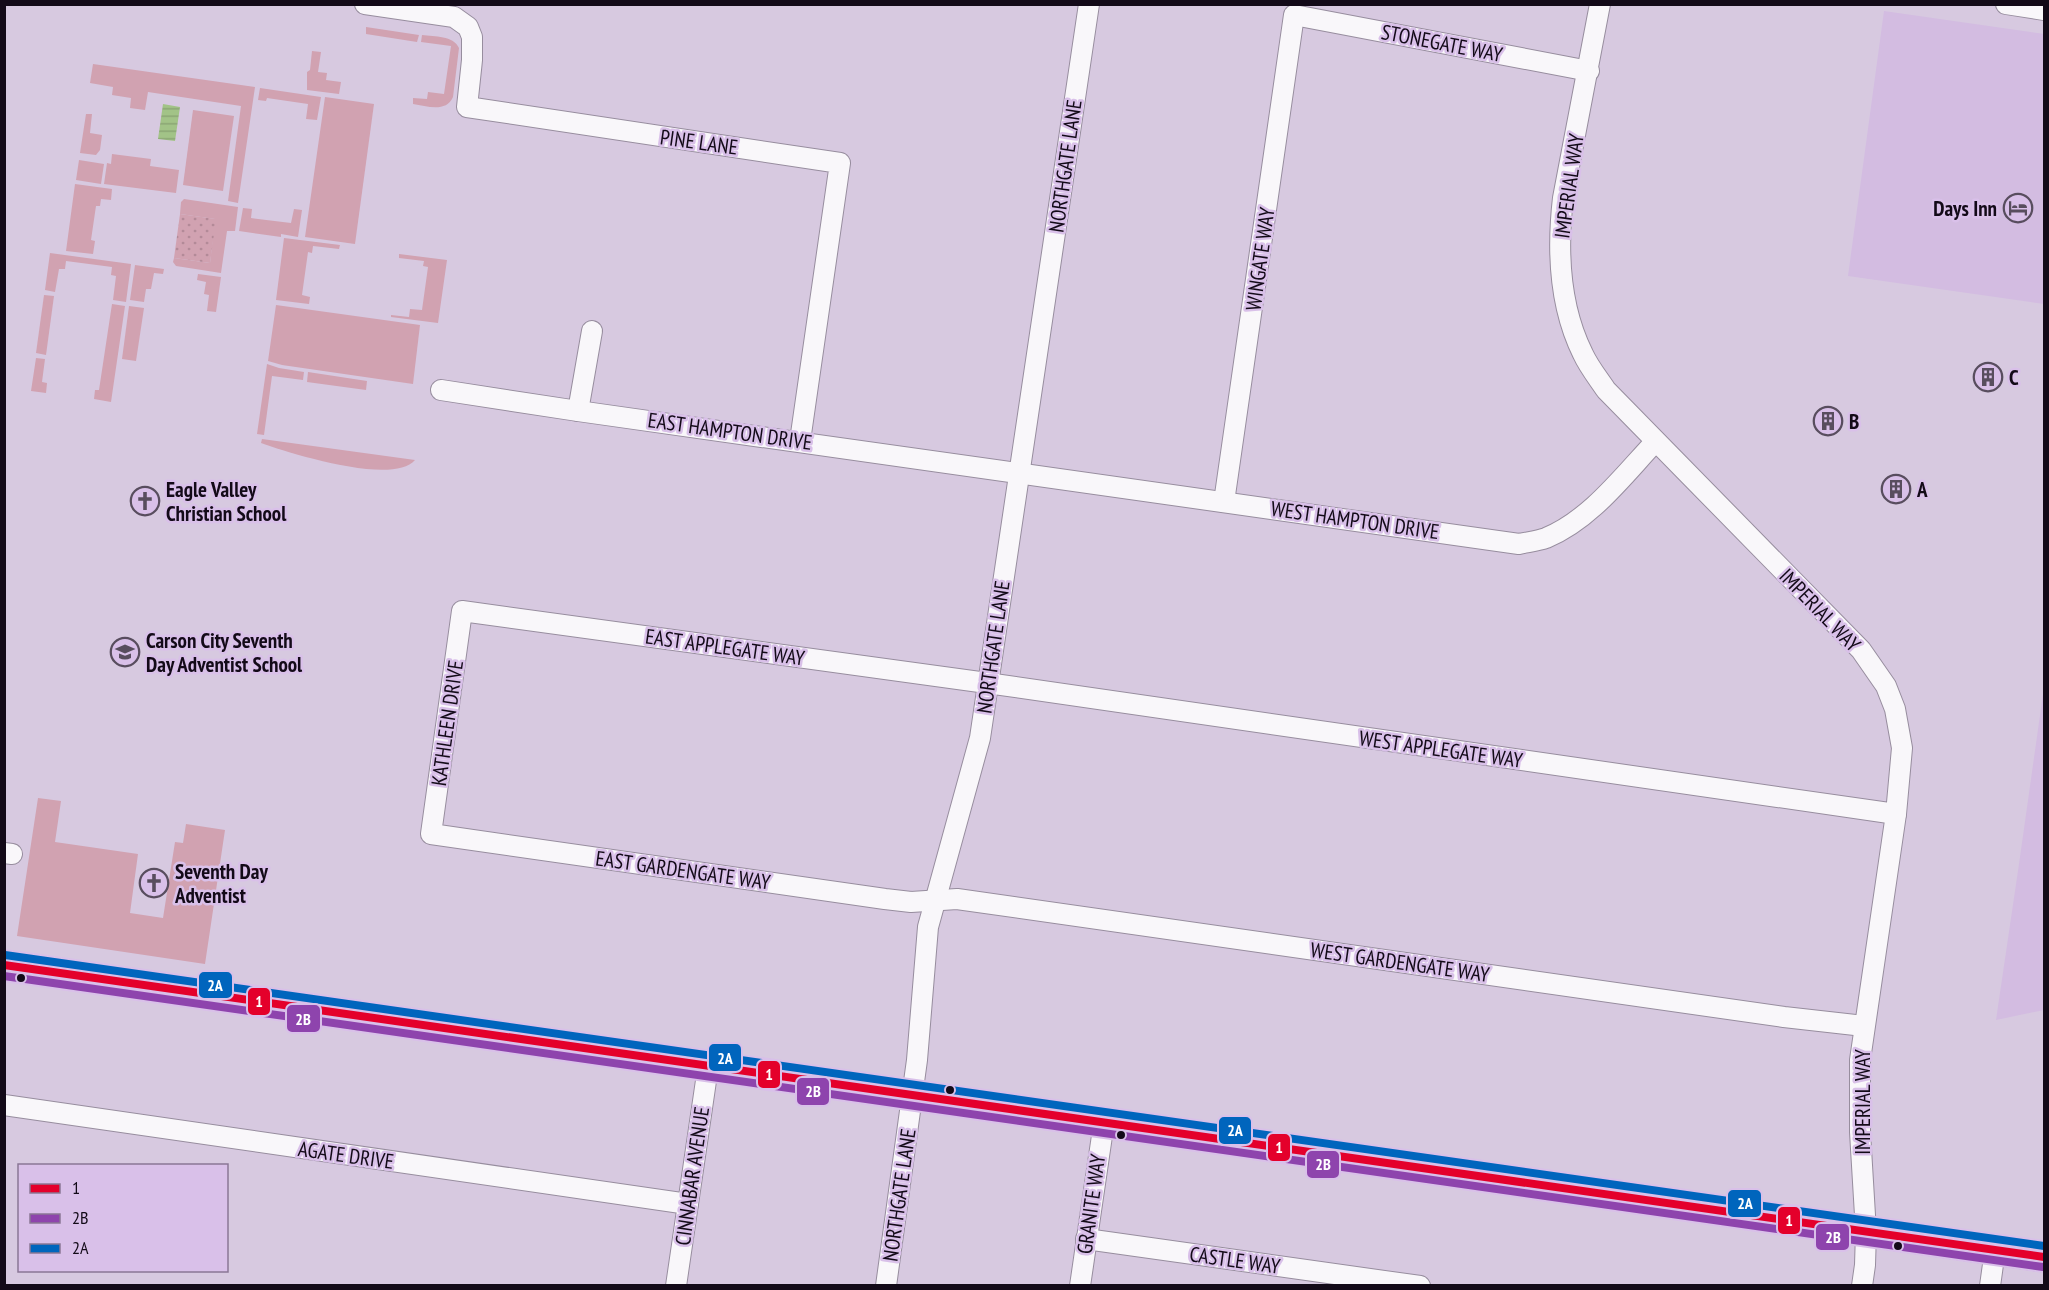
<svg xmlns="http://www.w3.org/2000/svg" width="2049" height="1290" viewBox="0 0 2049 1290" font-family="'PT Sans Narrow',sans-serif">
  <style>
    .built { fill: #d3bce1 }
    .green { fill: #d1a2b1 }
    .park { fill: url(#park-dots) }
    .water { fill: url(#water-rules) }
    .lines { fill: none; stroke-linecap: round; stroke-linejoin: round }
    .street-casing { stroke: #978d9e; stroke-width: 22 }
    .secondary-casing { stroke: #978d9e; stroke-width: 31 }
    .street { stroke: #f9f7fa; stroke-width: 20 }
    .secondary { stroke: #f9f7fa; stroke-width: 28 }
    .bus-1-casing { stroke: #d9c0e9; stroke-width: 12 }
    .bus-2-casing { stroke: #d9c0e9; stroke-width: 12 }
    .bus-3-casing { stroke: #d9c0e9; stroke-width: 12 }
    .bus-1 { stroke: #e4002b; stroke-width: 8 }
    .bus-2 { stroke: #8e44ad; stroke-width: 8 }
    .bus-3 { stroke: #0065bd; stroke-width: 8 }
    .bus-dot { fill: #130a18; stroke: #d9c0e9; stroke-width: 2 }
    .labels { text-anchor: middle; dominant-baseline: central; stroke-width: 5; stroke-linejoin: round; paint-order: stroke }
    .street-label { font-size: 21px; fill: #130a18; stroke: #d9c0e9 }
    .poi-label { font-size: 21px; font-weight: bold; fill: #130a18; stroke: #d9c0e9; text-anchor: start }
    .line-badge { stroke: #d9c0e9; stroke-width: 2 }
    .badge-label { font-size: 16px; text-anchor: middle; font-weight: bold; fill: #fff }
  </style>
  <defs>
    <pattern id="park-dots" width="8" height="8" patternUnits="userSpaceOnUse" patternTransform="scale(1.5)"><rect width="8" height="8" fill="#d1a2b1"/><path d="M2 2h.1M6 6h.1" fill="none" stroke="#b38a98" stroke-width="1.8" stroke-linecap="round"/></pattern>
    <pattern id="water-rules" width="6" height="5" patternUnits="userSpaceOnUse" patternTransform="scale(1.5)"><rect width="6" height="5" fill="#a2c387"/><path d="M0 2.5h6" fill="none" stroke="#8ba674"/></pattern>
  </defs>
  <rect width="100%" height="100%" fill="#d7c9e0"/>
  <g class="built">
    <polygon points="1884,11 2044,34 2044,304 1848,276"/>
    <polygon points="2044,687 2044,1010 1996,1020 2019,864"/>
  </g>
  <g class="green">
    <polygon points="366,27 419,35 417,42 366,34"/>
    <path d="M422 35C435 37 453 35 459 48L453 97C446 113 427 106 413 104V98L427 99 428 92 444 94 451 46 421 42Z"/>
    <polygon points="312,51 321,52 318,72 327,73 326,80 341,82 339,94 307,90 307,72 310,70"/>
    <polygon points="93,64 255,87 238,203 228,201 241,106 148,92 145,110 130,108 131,98 112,95 113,87 90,83"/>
    <polygon points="260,88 321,97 317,120 306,119 308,104 267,98 266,101 258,100"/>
    <polygon points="325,97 374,104 355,244 305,237"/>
    <polygon points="193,110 234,116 223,191 183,185"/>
    <polygon points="86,114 92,114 90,133 102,135 100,150 96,155 80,153"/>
    <polygon points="112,154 151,159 150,166 179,170 176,193 104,184 107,163 111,164"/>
    <polygon points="79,160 104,164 101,184 76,180"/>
    <polygon points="75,184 112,189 111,200 101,199 100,206 96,206 91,240 95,241 93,254 66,251"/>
    <polygon points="184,199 238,207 235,231 227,231 221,273 176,266 173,262 174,258 210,263 215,219 180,214 181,202"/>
    <polygon points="243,208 252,209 251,218 291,223 294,209 302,210 298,237 281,234 281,237 239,231"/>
    <polygon points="284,238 340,245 339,249 313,246 312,253 308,252 302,295 310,297 309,304 276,300"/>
    <polygon points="50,253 131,264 126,302 113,300 116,276 111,275 112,267 66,261 65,269 59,269 55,292 45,290"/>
    <polygon points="399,254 447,260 438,323 391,317 391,315 409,317 410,309 422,310 428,267 423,266 424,261 399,258"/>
    <polygon points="135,265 164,269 163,274 154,273 151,289 146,289 144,302 130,300"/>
    <polygon points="198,274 221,277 216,312 207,311 209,295 204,294 206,282 197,280"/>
    <polygon points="44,295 54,296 46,355 36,353"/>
    <polygon points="112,304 125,306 111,402 94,399 95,390 99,390"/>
    <polygon points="276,305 420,325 413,384 282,365 268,361"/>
    <polygon points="129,306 144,308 136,361 122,359"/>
    <polygon points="36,358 45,359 42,382 47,383 46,393 31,391"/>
    <polygon points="267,364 279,368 304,372 303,380 272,376 264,435 257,434"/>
    <polygon points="308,372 367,381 366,390 307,382"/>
    <path d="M262 439 415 460C393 486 289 453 261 443Z"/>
    <polygon points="38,798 61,801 55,842 138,854 130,913 163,918 175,842 183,843 186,824 225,830 205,964 17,936"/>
  </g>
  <polygon class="park" points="180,214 216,219 210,263 174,258"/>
  <polygon class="water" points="163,104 180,107 175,141 158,139"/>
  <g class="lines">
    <g class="street-casing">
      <g id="street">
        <polyline points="365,4 454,17 468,27 472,37 472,60 467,107 840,163 800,441"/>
        <path d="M1600 4 1563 198C1557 250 1559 306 1583 354 1589 367 1598 378 1606 390L1861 650 1886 686 1895 709 1902 748 1896 814 1860 1060V1132L1866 1232 1865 1265 1862 1286"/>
        <polyline points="2006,4 2044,10"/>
        <path d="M441 390 578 411 1519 544C1528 542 1538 541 1546 538 1590 520 1623 476 1655 442"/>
        <polyline points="578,411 592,331"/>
        <polyline points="1224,502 1294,15 1589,71"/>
        <polyline points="4,853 12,854"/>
        <polyline points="1864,1026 1784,1017 957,899 911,902 885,899 431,834 462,611 987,683 1896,814"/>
        <polyline points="4,1105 688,1204"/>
        <polyline points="1086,1239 1420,1286"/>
        <polyline points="676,1286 708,1067"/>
        <polyline points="886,1286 917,1060 928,927 980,738 1089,4"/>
        <polyline points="1080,1286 1104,1122"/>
        <polyline points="1990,1286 1995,1250"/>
      </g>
    </g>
    <g class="secondary-casing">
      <polyline id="secondary" points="4,965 2044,1257"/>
    </g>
    <use href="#street" class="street"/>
    <use href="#secondary" class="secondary"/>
    <g class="bus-1-casing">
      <polyline id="bus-1" points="4,965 2044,1257"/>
    </g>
    <g class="bus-2-casing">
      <polyline id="bus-2" points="4,976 2043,1267"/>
    </g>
    <g class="bus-3-casing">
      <polyline id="bus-3" points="5,955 2044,1246"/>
    </g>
    <use href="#bus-1" class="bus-1"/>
    <use href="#bus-2" class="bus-2"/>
    <use href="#bus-3" class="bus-3"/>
  </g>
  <defs>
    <g id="hotel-ring" transform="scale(1.5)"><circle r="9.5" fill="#d9c0e9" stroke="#584d5e" stroke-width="1.5"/><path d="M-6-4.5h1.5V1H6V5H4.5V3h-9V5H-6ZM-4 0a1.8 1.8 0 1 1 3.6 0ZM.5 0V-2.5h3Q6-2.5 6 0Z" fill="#584d5e"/></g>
    <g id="building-ring" transform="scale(1.5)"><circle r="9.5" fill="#d9c0e9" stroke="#584d5e" stroke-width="1.5"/><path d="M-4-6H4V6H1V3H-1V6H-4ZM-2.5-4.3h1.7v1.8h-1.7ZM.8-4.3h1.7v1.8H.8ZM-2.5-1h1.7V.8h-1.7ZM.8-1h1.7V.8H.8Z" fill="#584d5e"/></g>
    <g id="church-ring" transform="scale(1.5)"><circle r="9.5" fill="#d9c0e9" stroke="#584d5e" stroke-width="1.5"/><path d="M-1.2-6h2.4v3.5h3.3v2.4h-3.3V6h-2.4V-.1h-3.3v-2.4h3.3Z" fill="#584d5e"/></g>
    <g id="school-ring" transform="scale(1.5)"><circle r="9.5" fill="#d9c0e9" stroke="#584d5e" stroke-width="1.5"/><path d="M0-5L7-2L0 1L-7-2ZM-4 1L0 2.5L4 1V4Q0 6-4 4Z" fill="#584d5e"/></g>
  </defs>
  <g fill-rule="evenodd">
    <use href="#hotel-ring" x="2018" y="208"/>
    <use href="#building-ring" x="1988" y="377"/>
    <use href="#building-ring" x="1828" y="421"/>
    <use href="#building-ring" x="1896" y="489"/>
    <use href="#church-ring" x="145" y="501"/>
    <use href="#school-ring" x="125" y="652"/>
    <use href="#church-ring" x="154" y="883"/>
  </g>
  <g class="bus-dot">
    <circle cx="21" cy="978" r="5"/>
    <circle cx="950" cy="1090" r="5"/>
    <circle cx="1121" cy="1135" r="5"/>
    <circle cx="1898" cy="1246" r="5"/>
  </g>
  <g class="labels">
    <g class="street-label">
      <text transform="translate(1442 43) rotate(11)">STONEGATE WAY</text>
      <text transform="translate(699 142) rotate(8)">PINE LANE</text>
      <text transform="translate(1065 166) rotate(-82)">NORTHGATE LANE</text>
      <text transform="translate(1569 186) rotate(-82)">IMPERIAL WAY</text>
      <text transform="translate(1260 259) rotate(-82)">WINGATE WAY</text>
      <text transform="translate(730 431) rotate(8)">EAST HAMPTON DRIVE</text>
      <text transform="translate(1355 520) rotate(8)">WEST HAMPTON DRIVE</text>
      <text transform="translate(1820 610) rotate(46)">IMPERIAL WAY</text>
      <text transform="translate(725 647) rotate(8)">EAST APPLEGATE WAY</text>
      <text transform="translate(993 647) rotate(-82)">NORTHGATE LANE</text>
      <text transform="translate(447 723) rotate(-82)">KATHLEEN DRIVE</text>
      <text transform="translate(1441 749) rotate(8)">WEST APPLEGATE WAY</text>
      <text transform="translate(683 870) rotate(8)">EAST GARDENGATE WAY</text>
      <text transform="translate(1400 962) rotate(8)">WEST GARDENGATE WAY</text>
      <text transform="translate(1862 1102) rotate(-90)">IMPERIAL WAY</text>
      <text transform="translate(346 1155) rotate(8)">AGATE DRIVE</text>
      <text transform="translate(692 1176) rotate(-82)">CINNABAR AVENUE</text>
      <text transform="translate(899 1195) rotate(-82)">NORTHGATE LANE</text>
      <text transform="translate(1091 1204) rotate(-82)">GRANITE WAY</text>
      <text transform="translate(1235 1260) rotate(8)">CASTLE WAY</text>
    </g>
    <g class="poi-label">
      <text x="1997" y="208" text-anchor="end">Days Inn</text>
      <text x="2009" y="377">C</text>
      <text x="1849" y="421">B</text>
      <text x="166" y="489">Eagle Valley<tspan x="166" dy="24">Christian School</tspan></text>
      <text x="1917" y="489">A</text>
      <text x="146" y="640">Carson City Seventh<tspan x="146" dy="24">Day Adventist School</tspan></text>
      <text x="175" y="871">Seventh Day<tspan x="175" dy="24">Adventist</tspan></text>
    </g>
  </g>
  <g class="line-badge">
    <rect x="198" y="971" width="35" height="28" rx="6" fill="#0065bd"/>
    <rect x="247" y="987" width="24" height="29" rx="6" fill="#e4002b"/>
    <rect x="286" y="1004" width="35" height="29" rx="6" fill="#8e44ad"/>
    <rect x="708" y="1043" width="34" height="29" rx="6" fill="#0065bd"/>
    <rect x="757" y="1060" width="24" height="29" rx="6" fill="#e4002b"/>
    <rect x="796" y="1077" width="34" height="29" rx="6" fill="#8e44ad"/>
    <rect x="1218" y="1116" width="34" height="29" rx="6" fill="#0065bd"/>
    <rect x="1267" y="1133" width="24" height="29" rx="6" fill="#e4002b"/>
    <rect x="1306" y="1150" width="34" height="29" rx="6" fill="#8e44ad"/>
    <rect x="1727" y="1189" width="35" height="29" rx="6" fill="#0065bd"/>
    <rect x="1777" y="1206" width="24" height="29" rx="6" fill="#e4002b"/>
    <rect x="1815" y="1223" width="35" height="28" rx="6" fill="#8e44ad"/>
  </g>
  <g class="badge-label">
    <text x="215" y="991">2A</text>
    <text x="259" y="1007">1</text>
    <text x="303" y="1025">2B</text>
    <text x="725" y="1064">2A</text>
    <text x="769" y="1080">1</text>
    <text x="813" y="1097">2B</text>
    <text x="1235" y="1136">2A</text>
    <text x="1279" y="1153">1</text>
    <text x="1323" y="1170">2B</text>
    <text x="1745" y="1209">2A</text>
    <text x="1789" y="1226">1</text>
    <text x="1833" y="1243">2B</text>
  </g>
  <rect width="2049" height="1290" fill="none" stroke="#130a18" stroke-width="12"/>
  <rect x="18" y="1164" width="210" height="108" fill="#d9c0e9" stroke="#8a7795" stroke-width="1.5"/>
  <rect x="30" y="1184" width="30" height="9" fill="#e4002b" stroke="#8a7795" stroke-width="1.5"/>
  <text x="72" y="1194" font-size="18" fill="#130a18">1</text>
  <rect x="30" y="1214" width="30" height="9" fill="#8e44ad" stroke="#8a7795" stroke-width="1.5"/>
  <text x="72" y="1224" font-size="18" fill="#130a18">2B</text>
  <rect x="30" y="1244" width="30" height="9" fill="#0065bd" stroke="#8a7795" stroke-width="1.5"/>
  <text x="72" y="1254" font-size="18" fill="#130a18">2A</text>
</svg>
